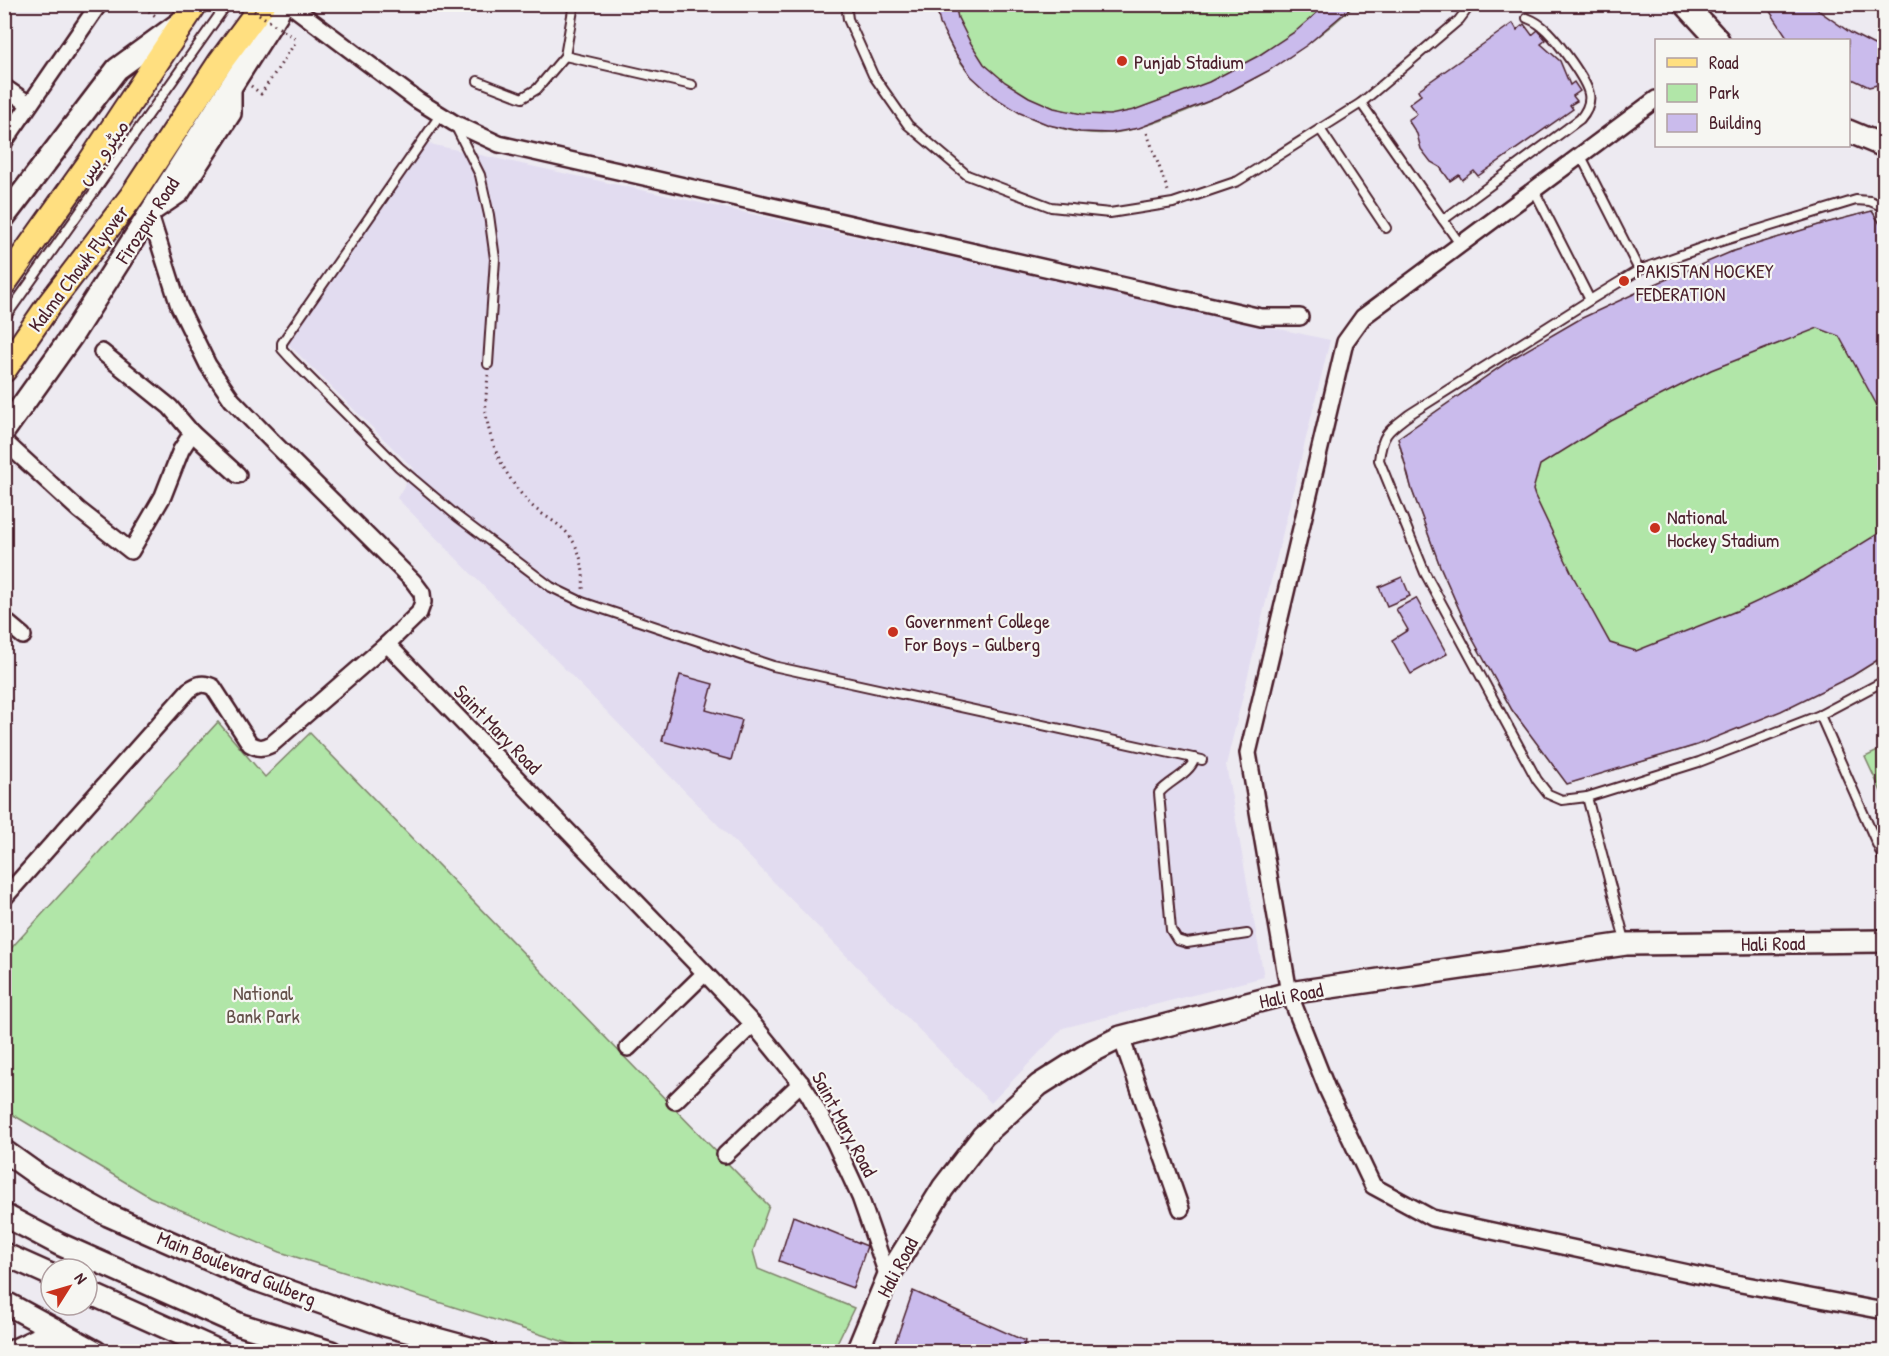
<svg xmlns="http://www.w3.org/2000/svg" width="1889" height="1356" viewBox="0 0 1889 1356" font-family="'Patrick Hand','Playpen Sans Arabic',sans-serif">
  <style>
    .built { fill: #e2dcf0 }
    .green { fill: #b1e6a8; stroke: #7e826a; stroke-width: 1.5 }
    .building { fill: #cabbec; stroke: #4a1f2b; stroke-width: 1.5 }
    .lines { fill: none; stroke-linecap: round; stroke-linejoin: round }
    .lane-casing { stroke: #4a1f2b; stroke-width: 12 }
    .street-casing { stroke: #4a1f2b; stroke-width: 20 }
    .secondary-casing { stroke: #4a1f2b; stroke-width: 26 }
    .primary-casing { stroke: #4a1f2b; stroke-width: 28 }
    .path { stroke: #4a1f2b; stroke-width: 3; stroke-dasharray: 1.5 4.5; stroke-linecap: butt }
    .lane { stroke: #f6f6f2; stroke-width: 8 }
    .street { stroke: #f6f6f2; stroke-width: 15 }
    .secondary { stroke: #f6f6f2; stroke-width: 21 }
    .primary { stroke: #ffdf80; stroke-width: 24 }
    .path-bridge { stroke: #4a1f2b; stroke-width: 3; stroke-dasharray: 1.5 4.5; stroke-linecap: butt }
    .poi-dot { fill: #c8321e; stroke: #f6f6f2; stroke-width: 2 }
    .labels { text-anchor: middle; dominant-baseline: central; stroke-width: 4.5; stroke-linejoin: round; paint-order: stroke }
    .poi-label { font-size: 20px; fill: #4a1f2b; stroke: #f6f6f2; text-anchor: start }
    .street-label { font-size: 20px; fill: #4a1f2b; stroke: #f6f6f2 }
    .park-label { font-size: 20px; fill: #64514a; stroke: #f6f6f2 }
  </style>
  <rect width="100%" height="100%" fill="#edeaf1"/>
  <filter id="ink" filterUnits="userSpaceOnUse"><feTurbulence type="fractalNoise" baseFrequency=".0167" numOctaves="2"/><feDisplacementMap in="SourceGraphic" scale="12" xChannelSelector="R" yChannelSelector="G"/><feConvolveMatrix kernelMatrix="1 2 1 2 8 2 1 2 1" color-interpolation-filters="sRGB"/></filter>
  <g filter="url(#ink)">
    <polygon class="built" points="425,143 1330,340 1226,765 1264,977 1063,1028 991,1103 397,498 414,469 287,343"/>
    <g class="green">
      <path d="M936 5H1355C1305 51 1249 86 1186 111 1162 121 1138 130 1112 133 1075 136 1038 124 1008 105 969 82 946 48 936 5Z"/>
      <polygon points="1872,211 1884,230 1884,656 1852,676 1697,745 1567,784 1512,710 1471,636 1440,566 1412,490 1398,438 1513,358 1731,252 1822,224"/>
      <polygon points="218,722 265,777 310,733 769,1206 753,1251 758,1269 854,1308 833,1351 593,1351 280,1252 150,1197 5,1110 4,956"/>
      <polygon points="1884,748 1884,798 1865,757"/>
    </g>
    <g class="building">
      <polygon points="936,4 955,4 958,18 970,42 984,64 1005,82 1029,97 1054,108 1082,114 1110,115 1134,110 1209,82 1258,56 1296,31 1327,4 1355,4 1307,45 1268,71 1217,98 1139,128 1111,133 1080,132 1049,125 1020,113 994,97 971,76 954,51 940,24"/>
      <polygon points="1765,4 1809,4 1851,33 1884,50 1884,77 1881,84 1869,87 1848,77 1848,40 1789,40"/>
      <polygon points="1513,23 1517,30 1524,24 1532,35 1538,30 1546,40 1541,44 1560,61 1570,85 1574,82 1580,91 1573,96 1577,101 1570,105 1573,109 1478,176 1474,171 1462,180 1459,175 1450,181 1440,167 1431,162 1421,149 1417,134 1408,120 1417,114 1409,104 1421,95 1418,90"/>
      <polygon points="1872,211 1884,230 1884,418 1839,336 1818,328 1711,370 1611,421 1540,465 1533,490 1535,496 1574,578 1610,643 1636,651 1739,610 1803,580 1884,530 1884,656 1852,676 1781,711 1697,745 1567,784 1512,710 1471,636 1440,566 1412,490 1398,438 1513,358 1580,319 1653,285 1731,252 1822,224"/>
      <polygon points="1402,577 1410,596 1387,606 1379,587"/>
      <polygon points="1416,598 1447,654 1411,674 1392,640 1408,630 1396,609"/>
      <polygon points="680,675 713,684 706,710 742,720 731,760 662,741"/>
      <polygon points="793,1216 867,1246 853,1288 779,1261"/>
      <polygon points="913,1291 1025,1341 1022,1352 892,1352"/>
    </g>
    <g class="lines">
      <g class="lane-casing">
        <g id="lane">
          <polyline points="846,4 848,19 873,75 908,125 967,175 1051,207 1110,213 1173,203 1238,181 1361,103 1459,20 1471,4"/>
          <polyline points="565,56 692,85"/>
          <polyline points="478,81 522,98 537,89 565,56 574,4"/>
          <polyline points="1361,103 1460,244"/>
          <polyline points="441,114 282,343 282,349 291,359 399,467 458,517 551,587 582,602 773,666 1202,760"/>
          <polyline points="456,127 480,175 489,215 495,259 488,364"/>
          <polyline points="1320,129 1386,228"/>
          <polyline points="1581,156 1639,270 1715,243 1856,200 1870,201 1884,207"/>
          <path d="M1534 190 1590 300 1410 414C1389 430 1382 433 1379 460L1425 573 1537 780 1548 794 1562 800 1587 797 1699 762 1820 715 1884 681"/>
          <path d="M1443 220 1580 119C1586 112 1591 104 1589 94 1586 79 1558 42 1547 31 1541 25 1535 21 1527 18"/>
          <polyline points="1590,300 1639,270"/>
          <polyline points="4,319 227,4"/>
          <polyline points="1820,715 1884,860"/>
          <path d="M1195 758C1189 775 1170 780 1159 793L1171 930 1177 940 1187 943 1247 934"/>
          <polyline points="1587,797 1626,944"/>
        </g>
      </g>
      <g class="street-casing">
        <g id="street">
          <polyline points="289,4 417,100 454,123 499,144 1261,317 1300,317"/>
          <polyline points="4,87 29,104"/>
          <polyline points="1656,99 1363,317 1345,342 1248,753 1289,993 1327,1089 1373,1186 1432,1218 1725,1281 1884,1311"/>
          <polyline points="4,142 99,4"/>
          <polyline points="192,433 238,475"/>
          <polyline points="4,441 79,510 131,551 163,496 181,450 192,433 170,407 102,352"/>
          <polyline points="4,620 23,636"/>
          <polyline points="387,644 705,973 753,1024 801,1083 809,1095 835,1143 860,1197 888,1277"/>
          <path d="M4 898 189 690C198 684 203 682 213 687L250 744C259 749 264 748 272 744L387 644 419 613 423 602 422 593 413 581 274 443 232 400 208 365 179 306 150 215 181 194 233 114V84"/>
          <polyline points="1121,1037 1181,1209"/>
          <polyline points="628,1048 705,973"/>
          <polyline points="675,1101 753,1024"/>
          <polyline points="725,1155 801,1083"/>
        </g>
      </g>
      <g class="secondary-casing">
        <g id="secondary">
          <polyline points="1685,4 1718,40"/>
          <polyline points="1848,131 1884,146"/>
          <polyline points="4,217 117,69 180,23"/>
          <polyline points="4,431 71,337 277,14 281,4"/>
          <polyline points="4,1151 42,1178 108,1215 251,1278 385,1325 484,1352"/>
          <polyline points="4,1215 59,1244 241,1325 331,1352"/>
          <polyline points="4,1254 51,1275"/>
          <polyline points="87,1292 221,1352"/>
          <polyline points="4,1302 96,1352"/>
          <polyline points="11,1352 40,1338 63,1334"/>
          <polyline points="857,1352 888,1277 943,1188 983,1136 1039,1085 1091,1052 1121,1037 1289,993 1626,944 1884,941"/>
        </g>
      </g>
      <g class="primary-casing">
        <g id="primary">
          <polyline points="4,283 89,164 195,4"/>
          <polyline points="4,370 48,306 132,196 221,61 263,4"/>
        </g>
      </g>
      <g class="path">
        <polyline points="139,4 157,17"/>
        <polyline points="251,86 261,94 297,40"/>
        <polyline points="1147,133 1168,191"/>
        <path d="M488 375C487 387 485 400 486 412 489 445 506 477 528 502 536 511 548 517 557 524 578 539 585 564 583 589"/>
      </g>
      <use href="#lane" class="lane"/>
      <use href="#street" class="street"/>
      <use href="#secondary" class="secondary"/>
      <use href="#primary" class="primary"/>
      <polyline class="path-bridge" points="244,4 297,40"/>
    </g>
  </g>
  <g class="poi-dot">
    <circle cx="1122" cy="61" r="6"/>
    <circle cx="1624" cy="281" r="6"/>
    <circle cx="1655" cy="528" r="6"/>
    <circle cx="893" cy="632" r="6"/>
  </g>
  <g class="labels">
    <g class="poi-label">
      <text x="1134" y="61">Punjab Stadium</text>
      <text x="1636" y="270">PAKISTAN HOCKEY<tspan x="1636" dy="23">FEDERATION</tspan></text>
      <text x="1667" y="516">National<tspan x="1667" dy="23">Hockey Stadium</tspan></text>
      <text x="905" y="620">Government College<tspan x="905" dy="23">For Boys - Gulberg</tspan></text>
    </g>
    <g class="street-label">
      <text transform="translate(102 152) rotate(-55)">میٹرو بس</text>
      <text transform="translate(147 220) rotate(-57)">Firozpur Road</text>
      <text transform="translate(78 268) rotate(-53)">Kalma Chowk Flyover</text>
      <text transform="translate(498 729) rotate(46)">Saint Mary Road</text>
      <text transform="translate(1773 943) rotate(-1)">Hali Road</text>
      <text transform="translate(1291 995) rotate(-11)">Hali Road</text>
      <text transform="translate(845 1124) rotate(62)">Saint Mary Road</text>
      <text transform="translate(897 1267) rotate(-62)">Hali Road</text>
      <text transform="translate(237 1268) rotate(22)">Main Boulevard Gulberg</text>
    </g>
    <g class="park-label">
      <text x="263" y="992">National<tspan x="263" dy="23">Bank Park</tspan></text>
    </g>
  </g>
  <rect width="1889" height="1356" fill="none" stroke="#f6f6f2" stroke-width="24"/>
  <rect x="12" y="12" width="1865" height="1332" fill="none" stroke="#4a1f2b" stroke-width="2" filter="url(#ink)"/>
  <rect x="1655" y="39" width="195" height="108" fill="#f6f6f2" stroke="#b1a0a2" stroke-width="1.5"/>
  <rect x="1667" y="58" width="30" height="9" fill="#ffdf80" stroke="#b1a0a2" stroke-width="1.5"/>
  <text x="1709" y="69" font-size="18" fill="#4a1f2b">Road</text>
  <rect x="1667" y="84" width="30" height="18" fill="#b1e6a8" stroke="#b1a0a2" stroke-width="1.5"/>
  <text x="1709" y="99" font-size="18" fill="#4a1f2b">Park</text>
  <rect x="1667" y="114" width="30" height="18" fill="#cabbec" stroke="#b1a0a2" stroke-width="1.5"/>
  <text x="1709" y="129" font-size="18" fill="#4a1f2b">Building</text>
  <g transform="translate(69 1287) rotate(53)"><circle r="28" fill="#f6f6f2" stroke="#b1a0a2" stroke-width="1.5"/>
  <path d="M0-4.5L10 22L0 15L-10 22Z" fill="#c8321e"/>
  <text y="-9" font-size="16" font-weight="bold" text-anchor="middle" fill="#4a1f2b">N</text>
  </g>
</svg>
